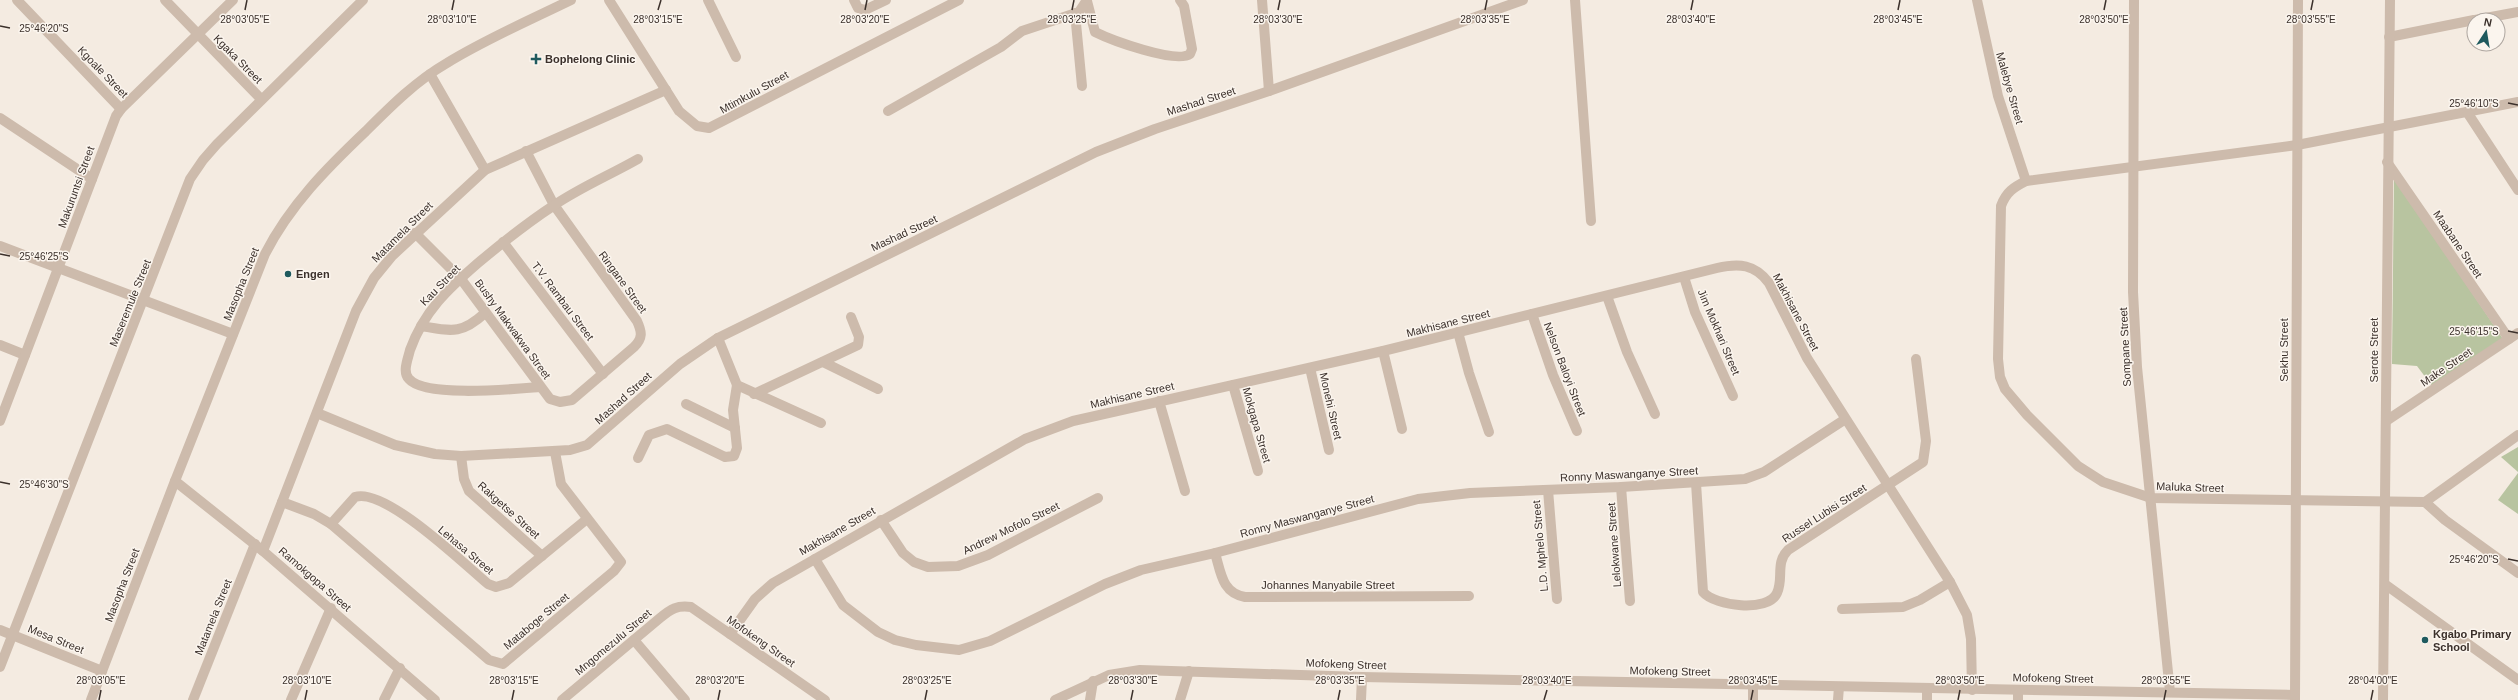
<svg xmlns="http://www.w3.org/2000/svg" width="2518" height="700" viewBox="0 0 2518 700" font-family="Arial,sans-serif">
  <style>
    .grass { fill: #b8c4a0 }
    .lines { fill: none; stroke-linecap: round; stroke-linejoin: round }
    .minor { stroke: #cdbbac; stroke-width: 10 }
    .tertiary { stroke: #cdbbac; stroke-width: 10 }
    .ticks { fill: none; stroke: #3b302b; stroke-width: 1.5 }
    .poi-dot { fill: #1f5a5e; stroke: #fbf5ee; stroke-width: 1.5 }
    .labels { text-anchor: middle; dominant-baseline: central; stroke-width: 3; stroke-linejoin: round; paint-order: stroke }
    .street-label { font-size: 11px; fill: #3b302b; stroke: #fbf5ee }
    .poi-label { font-size: 11px; font-weight: bold; fill: #3b302b; stroke: #fbf5ee; text-anchor: start }
    .ticks-label { font-size: 10px; text-anchor: middle; fill: #3b302b; stroke: #fbf5ee; stroke-width: 3; stroke-linejoin: round; paint-order: stroke }
  </style>
  <rect width="100%" height="100%" fill="#f4ebe1"/>
  <g class="grass">
    <polygon points="2394,177 2503,339 2432,386 2417,366 2392,364"/>
    <polygon points="2518,447 2518,472 2501,457"/>
    <polygon points="2518,473 2518,514 2498,500"/>
  </g>
  <g class="lines">
    <g class="minor">
      <polyline points="17,0 121,109"/>
      <polyline points="165,0 261,99"/>
      <polyline points="609,0 679,111 697,126 709,128 959,0"/>
      <polyline points="708,0 736,57"/>
      <polyline points="854,0 858,8 865,10 886,0"/>
      <polyline points="1262,0 1269,91"/>
      <polyline points="1575,0 1591,221"/>
      <polyline points="1977,0 1998,96 2026,181"/>
      <polyline points="2134,0 2133,292 2137,367 2170,692"/>
      <path d="M1087 1 1095 32C1111 40 1176 64 1190 54L1192 49 1184 6 1180 0"/>
      <polyline points="1075,13 1082,86"/>
      <polyline points="2475,20 2518,12"/>
      <polyline points="2389,37 2474,20"/>
      <polyline points="430,74 485,170"/>
      <path d="M2518 102 2297 145 2026 181C2014 187 2006 192 2001 206L1998 359 2000 377 2005 389 2027 415 2078 466 2103 482 2151 498 2425 502 2518 435"/>
      <polyline points="888,111 1001,47 1022,31 1079,12 1087,0"/>
      <polyline points="2467,112 2518,190"/>
      <polyline points="0,118 92,179"/>
      <polyline points="2387,162 2509,339"/>
      <path d="M415 233 461 279 550 399 560 402 572 400 634 347C643 338 642 332 637 321L554 205 526 151"/>
      <polyline points="503,242 603,374"/>
      <polyline points="0,246 233,334"/>
      <polyline points="1684,277 1695,312 1733,396"/>
      <polyline points="1607,296 1627,352 1655,414"/>
      <polyline points="1532,314 1553,375 1577,431"/>
      <path d="M421 326C451 331 461 335 485 313"/>
      <polyline points="1458,332 1469,373 1489,432"/>
      <polyline points="718,338 737,385 821,423"/>
      <polyline points="0,345 25,355"/>
      <polyline points="1383,351 1402,429"/>
      <polyline points="823,362 878,389"/>
      <polyline points="1310,368 1329,450"/>
      <polyline points="1233,385 1258,471"/>
      <path d="M540 387C514 389 425 398 409 379 402 372 408 359 410 350 424 311 448 289 478 263 502 243 527 223 553 206 579 188 610 175 638 159"/>
      <polyline points="754,394 858,345 859,337 851,317"/>
      <polyline points="1159,401 1185,491"/>
      <polyline points="686,404 735,428"/>
      <polyline points="317,413 395,445 435,454 461,456 570,450 587,445 680,364 718,338 1096,152 1155,129 1269,91 1523,0"/>
      <polyline points="0,421 116,116 121,109 233,0"/>
      <polyline points="2386,421 2518,333"/>
      <polyline points="461,456 464,479 469,491 542,556"/>
      <polyline points="638,458 649,435 667,429 725,457 734,456 737,448 733,410 737,385"/>
      <path d="M1696 483 1703 592C1715 606 1768 613 1777 593 1784 578 1775 563 1788 550L1923 462 1926 441 1916 359"/>
      <polyline points="1621,487 1630,601"/>
      <polyline points="1548,490 1557,599"/>
      <polyline points="282,502 314,514 331,524 489,660 503,664 614,571 621,562 561,484 555,452"/>
      <polyline points="2425,502 2445,520 2518,573"/>
      <polyline points="881,520 903,553 914,562 928,567 958,566 988,555 1098,498"/>
      <path d="M331 524 355 497C385 487 464 564 488 584L496 587 509 583 587 519"/>
      <polyline points="263,551 356,311 374,278 392,256 485,170 666,90"/>
      <path d="M1215 553C1221 573 1222 593 1245 597L1469 596"/>
      <polyline points="815,559 843,605 878,632 895,640 916,645 959,650 990,641 1105,584 1141,570 1215,553 1418,499 1470,493 1621,487 1745,479 1764,472 1844,420"/>
      <polyline points="2386,585 2518,680"/>
      <polyline points="1842,609 1903,607 1920,600 1950,582"/>
      <polyline points="0,630 102,671"/>
      <path d="M730 634 755 599 773 583 1025 439 1073 421 1383 351 1717 268C1739 263 1755 264 1769 283L1807 358 1950 582 1967 615 1971 639 1972 690"/>
      <polyline points="634,640 685,700"/>
      <polyline points="0,667 190,179 203,160 217,144 363,0"/>
      <polyline points="91,700 175,481"/>
      <polyline points="193,700 255,544"/>
      <polyline points="291,700 331,608"/>
      <polyline points="384,700 400,668"/>
      <path d="M562 700 660 618C671 609 677 605 691 607L825 700"/>
      <polyline points="1055,700 1109,675 1140,670 1362,677 2295,695"/>
      <polyline points="1090,700 1093,681"/>
      <polyline points="1180,700 1189,671"/>
      <polyline points="1361,700 1362,677"/>
      <polyline points="1753,700 1753,685"/>
      <polyline points="1838,700 1839,687"/>
      <polyline points="1927,700 1927,690"/>
      <polyline points="2018,700 2018,690"/>
      <polyline points="2383,700 2390,0"/>
    </g>
    <g class="tertiary">
      <path d="M435 700 263 551 175 481 265 254C290 205 327 168 366 131 391 106 416 81 447 63 486 39 530 20 571 0"/>
      <polyline points="2295,700 2298,0"/>
    </g>
  </g>
  <path class="ticks" d="M245 10 247 0M452 10 454 0M658 10 661 0M865 10 867 0M1072 10 1074 0M1278 10 1280 0M1485 10 1487 0M1691 10 1693 0M1898 10 1900 0M2104 10 2106 0M2311 10 2313 0M0 26 10 28M2508 103 2518 105M0 254 10 256M2508 331 2518 333M0 482 10 484M2508 559 2518 561M99 700 101 690M305 700 307 690M512 700 514 690M718 700 720 690M925 700 927 690M1131 700 1133 690M1338 700 1340 690M1544 700 1547 690M1751 700 1753 690M1958 700 1960 690M2164 700 2166 690M2371 700 2373 690"/>
  <g class="poi-dot">
    <path d="M534 53h4v4h4v4h-4v4h-4v-4h-4v-4h4z"/>
    <circle cx="288" cy="274" r="4"/>
    <circle cx="2425" cy="640" r="4"/>
  </g>
  <g class="labels">
    <g class="street-label">
      <text transform="translate(238 59) rotate(45)">Kgaka Street</text>
      <text transform="translate(103 72) rotate(46)">Kgoale Street</text>
      <text transform="translate(2010 88) rotate(74)">Malebye Street</text>
      <text transform="translate(754 92) rotate(-29)">Mtimkulu Street</text>
      <text transform="translate(1201 101) rotate(-18)">Mashad Street</text>
      <text transform="translate(76 187) rotate(-70)">Makuruntsi Street</text>
      <text transform="translate(402 232) rotate(-45)">Matamela Street</text>
      <text transform="translate(904 233) rotate(-25)">Mashad Street</text>
      <text transform="translate(2458 244) rotate(56)">Maabane Street</text>
      <text transform="translate(623 282) rotate(54)">Ringane Street</text>
      <text transform="translate(241 284) rotate(-68)">Masopha Street</text>
      <text transform="translate(440 285) rotate(-46)">Kau Street</text>
      <text transform="translate(563 301) rotate(53)">T.V. Rambau Street</text>
      <text transform="translate(130 303) rotate(-68)">Maseremule Street</text>
      <text transform="translate(1796 312) rotate(62)">Makhisane Street</text>
      <text transform="translate(1448 323) rotate(-14)">Makhisane Street</text>
      <text transform="translate(513 329) rotate(54)">Bushy Makwakwa Street</text>
      <text transform="translate(1719 332) rotate(67)">Jim Mokhari Street</text>
      <text transform="translate(2125 347) rotate(-93)">Sompane Street</text>
      <text transform="translate(2284 350) rotate(-90)">Sekhu Street</text>
      <text transform="translate(2374 350) rotate(-90)">Serote Street</text>
      <text transform="translate(2446 367) rotate(-34)">Make Street</text>
      <text transform="translate(1565 369) rotate(69)">Nelson Baloyi Street</text>
      <text transform="translate(1132 395) rotate(-13)">Makhisane Street</text>
      <text transform="translate(623 398) rotate(-42)">Mashad Street</text>
      <text transform="translate(1331 406) rotate(77)">Monehi Street</text>
      <text transform="translate(1257 425) rotate(74)">Mokgapa Street</text>
      <text transform="translate(1629 474) rotate(-3)">Ronny Maswanganye Street</text>
      <text transform="translate(2190 487) rotate(2)">Maluka Street</text>
      <text transform="translate(509 510) rotate(42)">Rakgetse Street</text>
      <text transform="translate(1824 513) rotate(-33)">Russel Lubisi Street</text>
      <text transform="translate(1307 516) rotate(-15)">Ronny Maswanganye Street</text>
      <text transform="translate(1011 528) rotate(-26)">Andrew Mofolo Street</text>
      <text transform="translate(837 531) rotate(-30)">Makhisane Street</text>
      <text transform="translate(1614 545) rotate(-94)">Lelokwane Street</text>
      <text transform="translate(1540 546) rotate(-95)">L.D. Mphelo Street</text>
      <text transform="translate(466 550) rotate(40)">Lehasa Street</text>
      <text transform="translate(315 579) rotate(41)">Ramokgopa Street</text>
      <text transform="translate(122 585) rotate(-69)">Masopha Street</text>
      <text x="1328" y="585">Johannes Manyabile Street</text>
      <text transform="translate(213 617) rotate(-68)">Matamela Street</text>
      <text transform="translate(536 621) rotate(-40)">Mataboge Street</text>
      <text transform="translate(56 639) rotate(22)">Mesa Street</text>
      <text transform="translate(761 641) rotate(35)">Mofokeng Street</text>
      <text transform="translate(613 642) rotate(-40)">Mngomezulu Street</text>
      <text transform="translate(1346 664) rotate(2)">Mofokeng Street</text>
      <text transform="translate(1670 671) rotate(1)">Mofokeng Street</text>
      <text transform="translate(2053 678) rotate(1)">Mofokeng Street</text>
    </g>
    <g class="poi-label">
      <text x="545" y="59">Bophelong Clinic</text>
      <text x="296" y="274">Engen</text>
      <text x="2433" y="634">Kgabo Primary<tspan x="2433" dy="13">School</tspan></text>
    </g>
  </g>
  <g class="ticks-label">
    <text x="245" y="23">28°03'05"E</text>
    <text x="452" y="23">28°03'10"E</text>
    <text x="658" y="23">28°03'15"E</text>
    <text x="865" y="23">28°03'20"E</text>
    <text x="1072" y="23">28°03'25"E</text>
    <text x="1278" y="23">28°03'30"E</text>
    <text x="1485" y="23">28°03'35"E</text>
    <text x="1691" y="23">28°03'40"E</text>
    <text x="1898" y="23">28°03'45"E</text>
    <text x="2104" y="23">28°03'50"E</text>
    <text x="2311" y="23">28°03'55"E</text>
    <text x="44" y="32">25°46'20"S</text>
    <text x="2474" y="107">25°46'10"S</text>
    <text x="44" y="260">25°46'25"S</text>
    <text x="2474" y="335">25°46'15"S</text>
    <text x="44" y="488">25°46'30"S</text>
    <text x="2474" y="563">25°46'20"S</text>
    <text x="101" y="684">28°03'05"E</text>
    <text x="307" y="684">28°03'10"E</text>
    <text x="514" y="684">28°03'15"E</text>
    <text x="720" y="684">28°03'20"E</text>
    <text x="927" y="684">28°03'25"E</text>
    <text x="1133" y="684">28°03'30"E</text>
    <text x="1340" y="684">28°03'35"E</text>
    <text x="1547" y="684">28°03'40"E</text>
    <text x="1753" y="684">28°03'45"E</text>
    <text x="1960" y="684">28°03'50"E</text>
    <text x="2166" y="684">28°03'55"E</text>
    <text x="2373" y="684">28°04'00"E</text>
  </g>
  <g transform="translate(2486 32) rotate(12)"><circle r="19" fill="#fbf5ee" stroke="#aea6a0"/>
  <path d="M0-3L7 15L0 10L-7 15Z" fill="#1f5a5e"/>
  <text y="-6" font-size="11" font-weight="bold" text-anchor="middle" fill="#3b302b">N</text>
  </g>
</svg>
